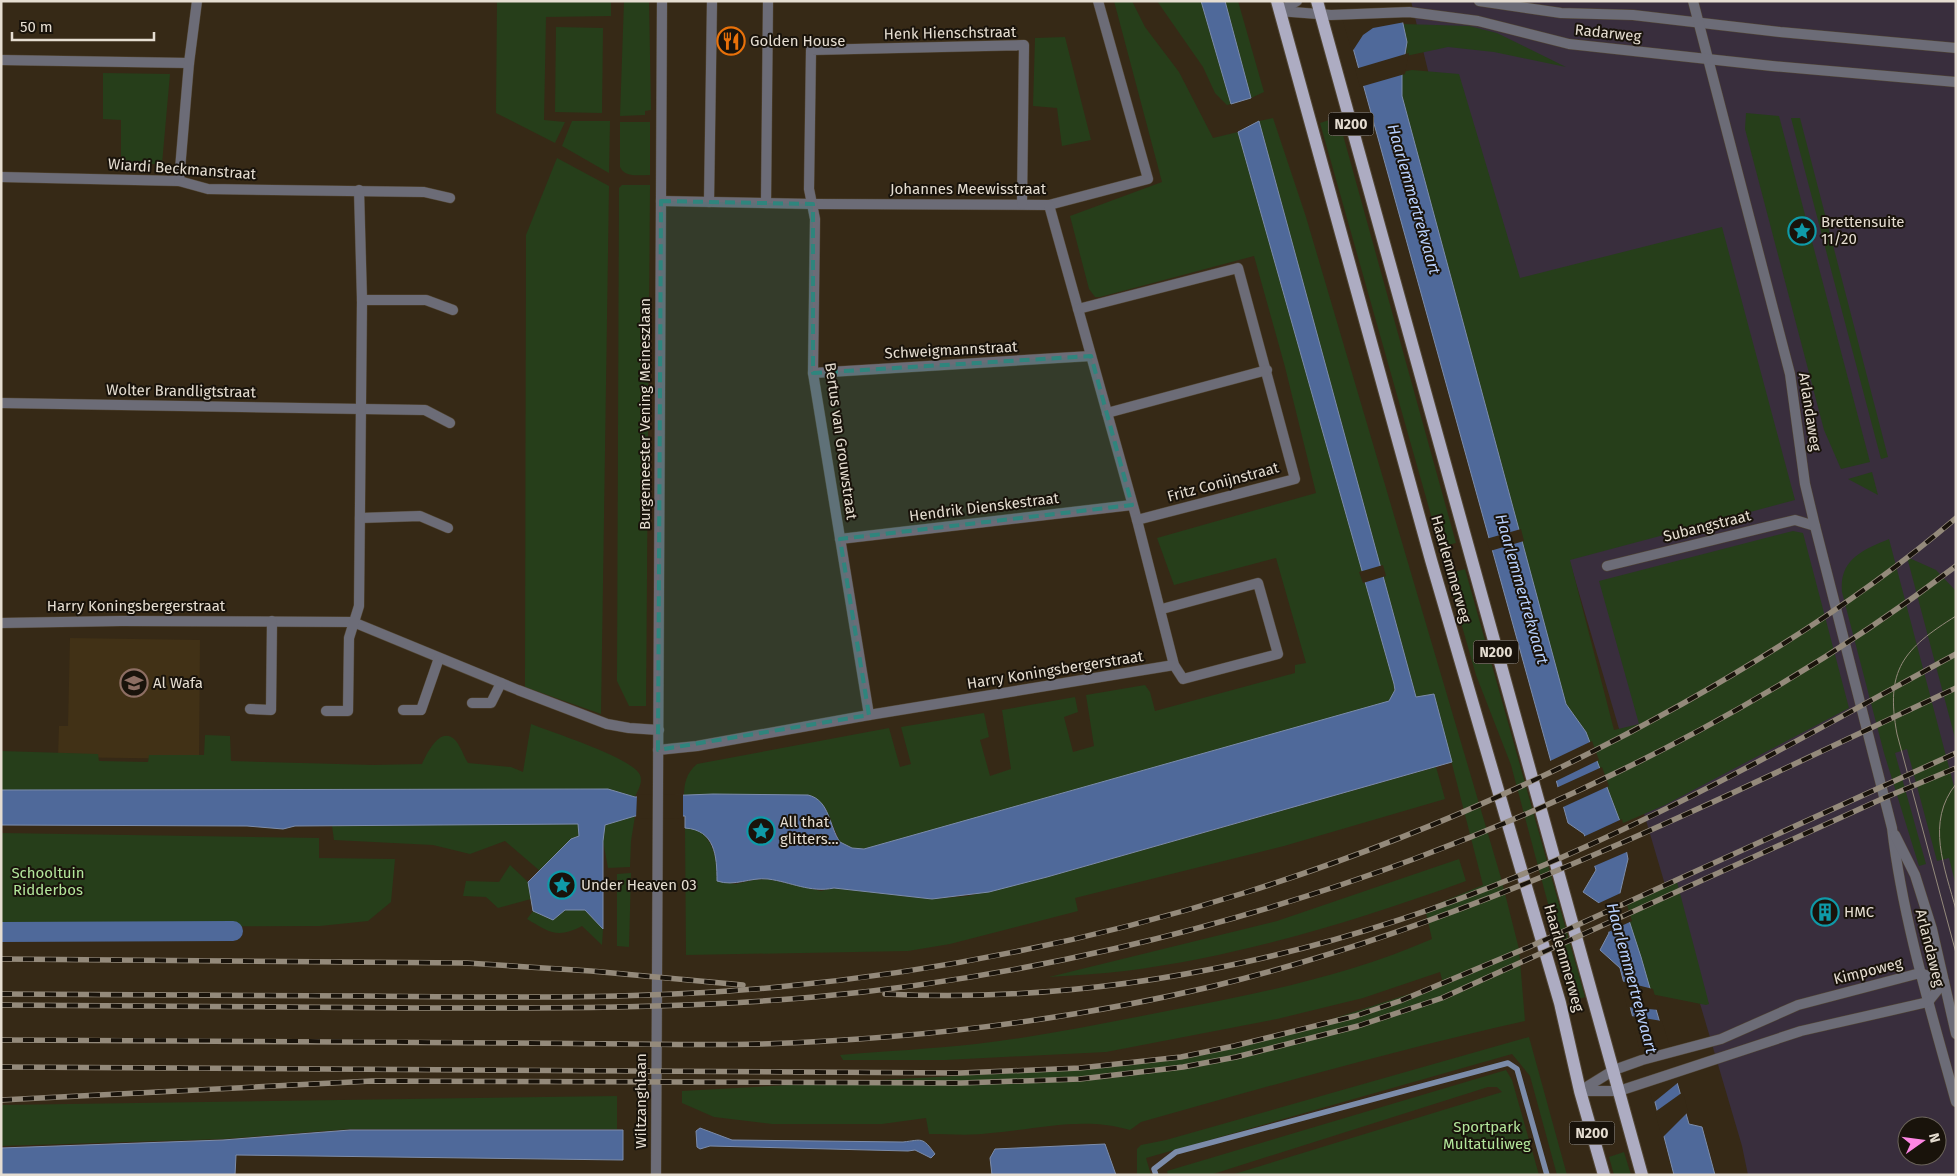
<svg xmlns="http://www.w3.org/2000/svg" width="1957" height="1176" viewBox="0 0 1957 1176" font-family="'Fira Sans',sans-serif">
  <style>
    .commercial { fill: #392e3d; fill-rule: evenodd }
    .built { fill: #413116 }
    .green { fill: #263e1a }
    .water { fill: #4f699a; stroke: #7c8caa }
    .pier { fill: #362916 }
    .lines { fill: none; stroke-linecap: round; stroke-linejoin: round }
    .stream { stroke: #7c8caa; stroke-width: 5.5 }
    .canal { stroke: #4f699a; stroke-width: 20 }
    .minor-casing { stroke: #524634; stroke-width: 11 }
    .tertiary-casing { stroke: #524634; stroke-width: 11 }
    .primary-casing { stroke: #524634; stroke-width: 14 }
    .minor { stroke: #6c6c77; stroke-width: 10 }
    .tertiary { stroke: #6c6c77; stroke-width: 10 }
    .primary { stroke: #adacc2; stroke-width: 12 }
    .tram { stroke: #948a7b; stroke-width: 1 }
    .rail-casing { stroke: #948a7b; stroke-width: 5.5 }
    .rail { stroke: #19130b; stroke-width: 4; stroke-dasharray: 11; stroke-linecap: butt }
    .marked { fill: #2f857d; fill-opacity: 0.2; stroke: #2f857d; stroke-width: 4; stroke-dasharray: 10 6; stroke-linejoin: round }
    .labels { text-anchor: middle; dominant-baseline: central; stroke-width: 4; stroke-linejoin: round; paint-order: stroke }
    .shield { fill: #19130b; stroke: #a8a096; stroke-width: 1 }
    .shield-label { font-size: 14px; font-weight: bold; fill: #e5ddd1 }
    .street-label { font-size: 15px; fill: #e5ddd1; stroke: #19130b }
    .poi-label { font-size: 15px; fill: #e5ddd1; stroke: #19130b; text-anchor: start }
    .park-label { font-size: 15px; fill: #b3e69b; stroke: #19130b }
    .water-label { font-size: 16px; font-style: italic; fill: #b7cffc; stroke: #19130b }
  </style>
  <rect width="100%" height="100%" fill="#362916"/>
  <path class="commercial" d="M1411 1H1956V1175H1748L1742 1146 1442 128ZM1907 1126H1937V1156H1907Z"/>
  <polygon class="built" points="70,638 200,640 199,759 58,757 59,726 68,726"/>
  <g class="green">
    <polygon points="497,1 611,1 611,16 546,17 544,120 565,122 555,143 496,113"/>
    <polygon points="624,1 649,1 651,110 645,111 645,115 620,116"/>
    <path d="M1114 1H1132L1145 27 1179 72 1213 138 1238 132 1394 684C1396 697 1389 702 1377 706L864 849 852 848 840 842 826 809 813 796 713 794 684 797C684 784 686 773 697 764L889 728 900 767 911 764 901 727 984 713 989 737 980 740 990 776 1011 769 1002 710 1075 697 1078 712 1064 717 1073 752 1094 746 1086 695 1145 685 1150 692 1155 711 1295 673V665L1306 663 1276 558 1174 585 1157 538 1316 493 1285 367 1254 256 1100 297H1095L1089 289 1070 216 1162 182Z"/>
    <polygon points="1157,1 1201,1 1231,104 1227,105 1215,93 1203,67"/>
    <polygon points="1225,1 1238,1 1264,92 1251,98"/>
    <polygon points="1403,24 1469,26 1497,33 1566,67 1494,52 1448,47 1406,56 1407,42"/>
    <polygon points="556,27 603,28 602,113 555,112"/>
    <polygon points="1065,37 1091,140 1062,146 1057,108 1033,106 1035,38"/>
    <polygon points="1412,70 1459,74 1520,278 1722,227 1795,500 1570,560 1614,730 1639,724 1599,581 1793,531 1803,533 1849,708 1665,805 1621,824 1586,732 1566,704 1402,96 1402,72"/>
    <polygon points="103,73 170,74 162,164 121,164 121,120 103,119"/>
    <polygon points="1746,113 1779,116 1870,462 1841,469 1824,430 1745,129"/>
    <polygon points="1338,117 1456,543 1440,547 1320,123"/>
    <path d="M1273 118 1306 217 1501 878 1519 949 1525 1021C1396 1050 1269 1086 1141 1122L1130 1130C1085 1116 1037 1129 991 1133 971 1136 949 1134 929 1134L926 1118 882 1124H772L714 1117 682 1103V1091L1084 1069 1185 1059 1280 1036 1443 983 1440 972 1363 998 1277 1019 1106 1052 945 1060H843L840 1055C886 1051 931 1049 976 1044 1044 1036 1111 1022 1177 1009 1263 993 1352 974 1432 939L1425 909 1483 885 1434 694 1416 697 1259 121Z"/>
    <polygon points="1791,118 1800,118 1888,457 1881,459"/>
    <polygon points="572,121 610,121 609,173 562,146"/>
    <path d="M620 122H650V175C639 175 625 178 620 167Z"/>
    <polygon points="557,158 609,186 601,714 525,687 526,235"/>
    <polygon points="622,185 650,185 646,706 629,706 617,681 619,188"/>
    <polygon points="1872,472 1878,495 1848,479"/>
    <path d="M1889 539 1956 794V886L1949 858 1937 861 1907 749 1895 753 1926 864 1919 866 1884 753 1842 592C1839 559 1863 550 1889 539Z"/>
    <polygon points="1907,557 1936,570 1956,591 1955,738"/>
    <polygon points="1465,569 1585,997 1574,1001 1511,765 1476,675 1447,574"/>
    <path d="M531 724C551 732 633 758 640 775 643 783 638 790 635 797L608 789 1 790V751L98 754 99 761 148 762 149 755H204L205 735 230 736 231 761 373 765 422 764C427 753 441 724 456 741 461 747 464 757 468 763L511 767 523 772Z"/>
    <path d="M1436 767 1445 799 1284 846 1075 898 1078 911 950 944 908 951 686 955 685 828 697 829C715 842 717 860 717 881L736 884 753 880 768 879 821 891 834 888 932 899 968 896 1047 877Z"/>
    <polygon points="635,816 631,841 630,867 608,868 603,841 605,825"/>
    <polygon points="579,824 579,836 571,839 540,871 505,841 470,854 433,845 334,840 332,826"/>
    <polygon points="1,833 319,838 319,858 395,859 391,902 368,921 320,926 1,927"/>
    <path d="M1459 859 1466 881C1356 921 1241 956 1125 971 1099 974 1074 975 1049 977L1277 921Z"/>
    <polygon points="510,865 528,882 531,899 498,908 486,897 463,896 466,881 499,882"/>
    <polygon points="631,873 629,947 617,946 617,874"/>
    <polygon points="1676,878 1709,1004 1706,1005 1651,994 1623,902"/>
    <path d="M565 910H585L603 929 602 945 582 926C557 939 549 932 527 919L533 911 553 920Z"/>
    <polygon points="1529,1037 1567,1175 1557,1175 1530,1076 1512,1054 1146,1158 1151,1175 1137,1175 1137,1149 1141,1145 1166,1140"/>
    <polygon points="1506,1070 1512,1080 1539,1175 1231,1175 1502,1092 1497,1087 1488,1087 1210,1175 1168,1175 1167,1171"/>
    <polygon points="617,1096 617,1129 350,1129 223,1139 1,1146 1,1105"/>
    <polygon points="1624,1152 1631,1175 1614,1175 1609,1157"/>
  </g>
  <g class="water">
    <polygon points="1201,1 1225,1 1251,98 1231,104"/>
    <polygon points="1340,1 1398,1 1407,42 1402,72 1402,96 1566,704 1586,732 1621,824 1628,859 1620,893 1623,902 1641,957 1689,1124 1702,1127 1715,1175 1674,1175 1620,968 1600,950 1609,933 1602,905 1583,892 1596,870 1584,834 1568,823"/>
    <path d="M1259 121 1416 697 1434 694 1452 762 1047 877 989 892 932 899 834 888C810 893 791 882 768 879 750 877 735 887 717 881 717 856 715 830 685 828V816H635L605 825 603 841V929L585 910H565L553 920 533 911 528 882 571 839 579 836 578 824 295 826 283 829 247 826 1 825V790L608 789 635 797 713 794 808 795C830 800 829 827 840 842L852 848 864 849 1389 701 1395 690 1394 684 1238 132Z"/>
    <path d="M700 1128 732 1140 903 1142C922 1140 922 1136 935 1154L931 1158 915 1150 908 1151 710 1146 700 1149 697 1147 696 1131Z"/>
    <polygon points="350,1130 623,1130 623,1160 236,1155 235,1175 1,1175 1,1148 223,1140"/>
    <polygon points="1105,1144 1116,1175 992,1175 990,1158 995,1149"/>
  </g>
  <g class="pier">
    <polygon points="1337,1 1401,1 1405,22 1373,28 1363,35 1352,52"/>
    <polygon points="1409,53 1405,74 1360,87 1355,69"/>
    <polygon points="1521,529 1524,541 1490,551 1486,539"/>
    <polygon points="1383,565 1386,576 1363,583 1359,572"/>
    <polygon points="1592,741 1599,760 1554,782 1548,762"/>
    <polygon points="1602,767 1609,786 1561,808 1556,788"/>
    <polygon points="683,794 683,827 682,818 636,819 637,795"/>
    <polygon points="1622,819 1629,851 1592,867 1583,837"/>
    <polygon points="1623,892 1632,921 1606,933 1600,906 1597,904"/>
    <polygon points="1621,981 1653,989 1659,1010 1627,1007"/>
    <polygon points="1631,1016 1662,1021 1680,1081 1653,1103"/>
    <polygon points="1683,1092 1688,1112 1662,1138 1655,1112"/>
  </g>
  <g class="lines">
    <polyline class="stream" points="1156,1175 1154,1169 1176,1152 1508,1063 1517,1069 1547,1175"/>
    <polyline class="canal" points="1,932 233,931"/>
    <g class="minor-casing">
      <g id="minor">
        <polyline points="1,60 189,63"/>
        <polyline points="1,177 179,181 208,189 424,192 450,198"/>
        <polyline points="179,181 189,63 197,1"/>
        <polyline points="661,201 813,204 1049,205 1148,179 1098,1"/>
        <polyline points="709,202 712,1"/>
        <polyline points="766,203 768,1"/>
        <polyline points="1049,205 1137,520 1174,665 1183,679 1278,654 1258,583 1162,609"/>
        <polyline points="362,300 426,300 453,310"/>
        <polyline points="1078,309 1238,268 1295,479 1137,520"/>
        <polyline points="813,373 1091,356"/>
        <polyline points="1,403 425,410 450,423"/>
        <polyline points="1107,413 1267,370"/>
        <polyline points="360,518 420,516 448,528"/>
        <polyline points="840,539 1132,505"/>
        <polyline points="1607,566 1795,520 1815,526"/>
        <polyline points="1,623 121,621 353,622 518,690 607,724 629,728 659,730"/>
        <polyline points="472,703 491,703 501,683"/>
        <polyline points="250,709 271,710 272,621"/>
        <polyline points="403,710 421,710 439,658"/>
        <polyline points="326,711 348,711 349,638 359,606 362,300 359,190"/>
        <polyline points="869,715 813,373 815,219 809,189 811,50 1024,45 1022,204"/>
        <polyline points="658,750 697,746 869,715 1174,665"/>
        <polyline points="656,1175 662,1"/>
      </g>
    </g>
    <g class="tertiary-casing">
      <g id="tertiary">
        <polyline points="1479,1 1561,13 1633,15 1780,32 1956,48"/>
        <path d="M1693 1 1790 374 1805 484 1815 526 1892 828C1903 921 1931 1011 1956 1102"/>
        <polyline points="1279,11 1331,15 1409,12 1478,21 1569,44 1772,66 1956,82"/>
        <polyline points="1280,11 1297,1"/>
        <polyline points="1895,835 1915,875 1932,929 1956,1034"/>
        <polyline points="1580,1091 1614,1070 1642,1060 1721,1039 1798,1005 1920,973 1944,982"/>
        <polyline points="1581,1091 1619,1091 1801,1031 1928,1002 1944,982"/>
      </g>
    </g>
    <g class="primary-casing">
      <g id="primary">
        <polyline points="1277,1 1431,560 1560,1003 1580,1091 1604,1175"/>
        <polyline points="1317,1 1642,1175"/>
      </g>
    </g>
    <use href="#minor" class="minor"/>
    <use href="#tertiary" class="tertiary"/>
    <use href="#primary" class="primary"/>
    <g class="tram">
      <path d="M1956 616C1903 649 1885 670 1897 734L1956 953"/>
      <path d="M1956 784C1925 822 1945 868 1956 910"/>
    </g>
    <g class="rail-casing">
      <g id="rail">
        <polyline points="1,959 467,963 591,971 743,985"/>
        <path d="M1 994C122 995 243 995 364 996 502 997 641 1000 778 987 1095 957 1404 860 1682 704 1778 650 1872 590 1956 518"/>
        <path d="M885 994C1126 1006 1366 947 1585 847 1712 790 1833 721 1956 654"/>
        <path d="M1 1005C138 1006 276 1007 413 1008 547 1008 680 1009 814 997 1211 961 1638 808 1956 566"/>
        <path d="M1 1040C170 1040 339 1041 508 1043 593 1043 677 1046 762 1044 914 1039 1066 1021 1214 986 1475 923 1714 801 1956 688"/>
        <polyline points="1,1067 960,1073 1080,1068 1181,1057 1234,1046 1355,1016 1400,1001 1529,947 1956,753"/>
        <polyline points="1,1100 372,1081 961,1083 1080,1079 1183,1067 1236,1057 1358,1026 1442,998 1884,798 1956,768"/>
      </g>
    </g>
    <use href="#rail" class="rail"/>
  </g>
  <path class="marked" d="M661 201 813 204V373L1091 356 1132 505 840 539 869 715 658 750Z"/>
  <defs>
    <g id="restaurant-ring" transform="scale(1.4375)"><circle r="9.5" fill="#19130b" stroke="#e8710a" stroke-width="1.5"/><path d="M-5-6h1v4h1v-4h1v4h1v-4h1v5L-1.5 .5V6h-2V.5L-5-1ZM5-6V6H3V1.5H1.5Q1.5-4 5-6Z" fill="#e8710a"/></g>
    <g id="sight-ring" transform="scale(1.4375)"><circle r="9.5" fill="#19130b" stroke="#0f9aa8" stroke-width="1.5"/><path d="M0-6L1.8-2.2L6-1.7L2.9 1.2L3.7 5.4L0 3.3L-3.7 5.4L-2.9 1.2L-6-1.7L-1.8-2.2Z" fill="#0f9aa8"/></g>
    <g id="school-ring" transform="scale(1.4375)"><circle r="9.5" fill="#19130b" stroke="#8d6e63" stroke-width="1.5"/><path d="M0-5L7-2L0 1L-7-2ZM-4 1L0 2.5L4 1V4Q0 6-4 4Z" fill="#8d6e63"/></g>
    <g id="building-ring" transform="scale(1.4375)"><circle r="9.5" fill="#19130b" stroke="#0f9aa8" stroke-width="1.5"/><path d="M-4-6H4V6H1V3H-1V6H-4ZM-2.5-4.3h1.7v1.8h-1.7ZM.8-4.3h1.7v1.8H.8ZM-2.5-1h1.7V.8h-1.7ZM.8-1h1.7V.8H.8Z" fill="#0f9aa8"/></g>
  </defs>
  <g fill-rule="evenodd">
    <use href="#restaurant-ring" x="731" y="41"/>
    <use href="#sight-ring" x="1802" y="231"/>
    <use href="#school-ring" x="134" y="683"/>
    <use href="#sight-ring" x="761" y="831"/>
    <use href="#sight-ring" x="562" y="885"/>
    <use href="#building-ring" x="1825" y="912"/>
  </g>
  <g class="labels">
    <g class="shield">
      <rect x="1328.5" y="112.5" width="45" height="23" rx="4"/>
      <rect x="1473.5" y="640.5" width="45" height="23" rx="4"/>
      <rect x="1569.5" y="1121.5" width="45" height="23" rx="4"/>
    </g>
    <g class="shield-label">
      <text x="1351" y="124">N200</text>
      <text x="1496" y="652">N200</text>
      <text x="1592" y="1133">N200</text>
    </g>
    <g class="street-label">
      <text transform="translate(950 33) rotate(-1)">Henk Hienschstraat</text>
      <text transform="translate(1608 33) rotate(6)">Radarweg</text>
      <text transform="translate(182 169) rotate(4)">Wiardi Beckmanstraat</text>
      <text x="968" y="189">Johannes Meewisstraat</text>
      <text transform="translate(951 350) rotate(-3)">Schweigmannstraat</text>
      <text transform="translate(181 391) rotate(1)">Wolter Brandligtstraat</text>
      <text transform="translate(1810 412) rotate(81)">Arlandaweg</text>
      <text transform="translate(645 414) rotate(-90)">Burgemeester Vening Meineszlaan</text>
      <text transform="translate(841 441) rotate(82)">Bertus van Grouwstraat</text>
      <text transform="translate(1223 482) rotate(-15)">Fritz Conijnstraat</text>
      <text transform="translate(984 507) rotate(-7)">Hendrik Dienskestraat</text>
      <text transform="translate(1707 526) rotate(-14)">Subangstraat</text>
      <text transform="translate(1451 569) rotate(74)">Haarlemmerweg</text>
      <text x="136" y="606">Harry Koningsbergerstraat</text>
      <text transform="translate(1055 670) rotate(-9)">Harry Koningsbergerstraat</text>
      <text transform="translate(1930 948) rotate(76)">Arlandaweg</text>
      <text transform="translate(1564 958) rotate(74)">Haarlemmerweg</text>
      <text transform="translate(1868 971) rotate(-14)">Kimpoweg</text>
      <text transform="translate(641 1101) rotate(-90)">Wiltzanghlaan</text>
    </g>
    <g class="poi-label">
      <text x="750" y="41">Golden House</text>
      <text x="1821" y="222">Brettensuite<tspan x="1821" dy="17">11/20</tspan></text>
      <text x="153" y="683">Al Wafa</text>
      <text x="780" y="822">All that<tspan x="780" dy="17">glitters...</tspan></text>
      <text x="581" y="885">Under Heaven 03</text>
      <text x="1844" y="912">HMC</text>
    </g>
    <g class="park-label">
      <text x="48" y="873">Schooltuin<tspan x="48" dy="17">Ridderbos</tspan></text>
      <text x="1487" y="1127">Sportpark<tspan x="1487" dy="17">Multatuliweg</tspan></text>
    </g>
    <g class="water-label">
      <text transform="translate(1414 199) rotate(74)">Haarlemmertrekvaart</text>
      <text transform="translate(1522 589) rotate(74)">Haarlemmertrekvaart</text>
      <text transform="translate(1632 978) rotate(75)">Haarlemmertrekvaart</text>
    </g>
  </g>
  <rect width="1957" height="1176" fill="none" stroke="#e5ddd1" stroke-width="5"/>
  <g transform="translate(1922 1141) rotate(76)"><circle r="24" fill="#19130b" stroke="#6b645a"/>
  <path d="M0-4L9 19L0 12L-9 19Z" fill="#fd86e3"/>
  <text y="-8" font-size="14" font-weight="bold" text-anchor="middle" fill="#e5ddd1">N</text>
  </g>
  <path d="M12 32v8h142v-8" fill="none" stroke="#e5ddd1" stroke-width="2.5"/>
  <text x="20" y="32" font-size="15" fill="#e5ddd1" stroke="#19130b" stroke-width="4" paint-order="stroke">50 m</text>
</svg>
